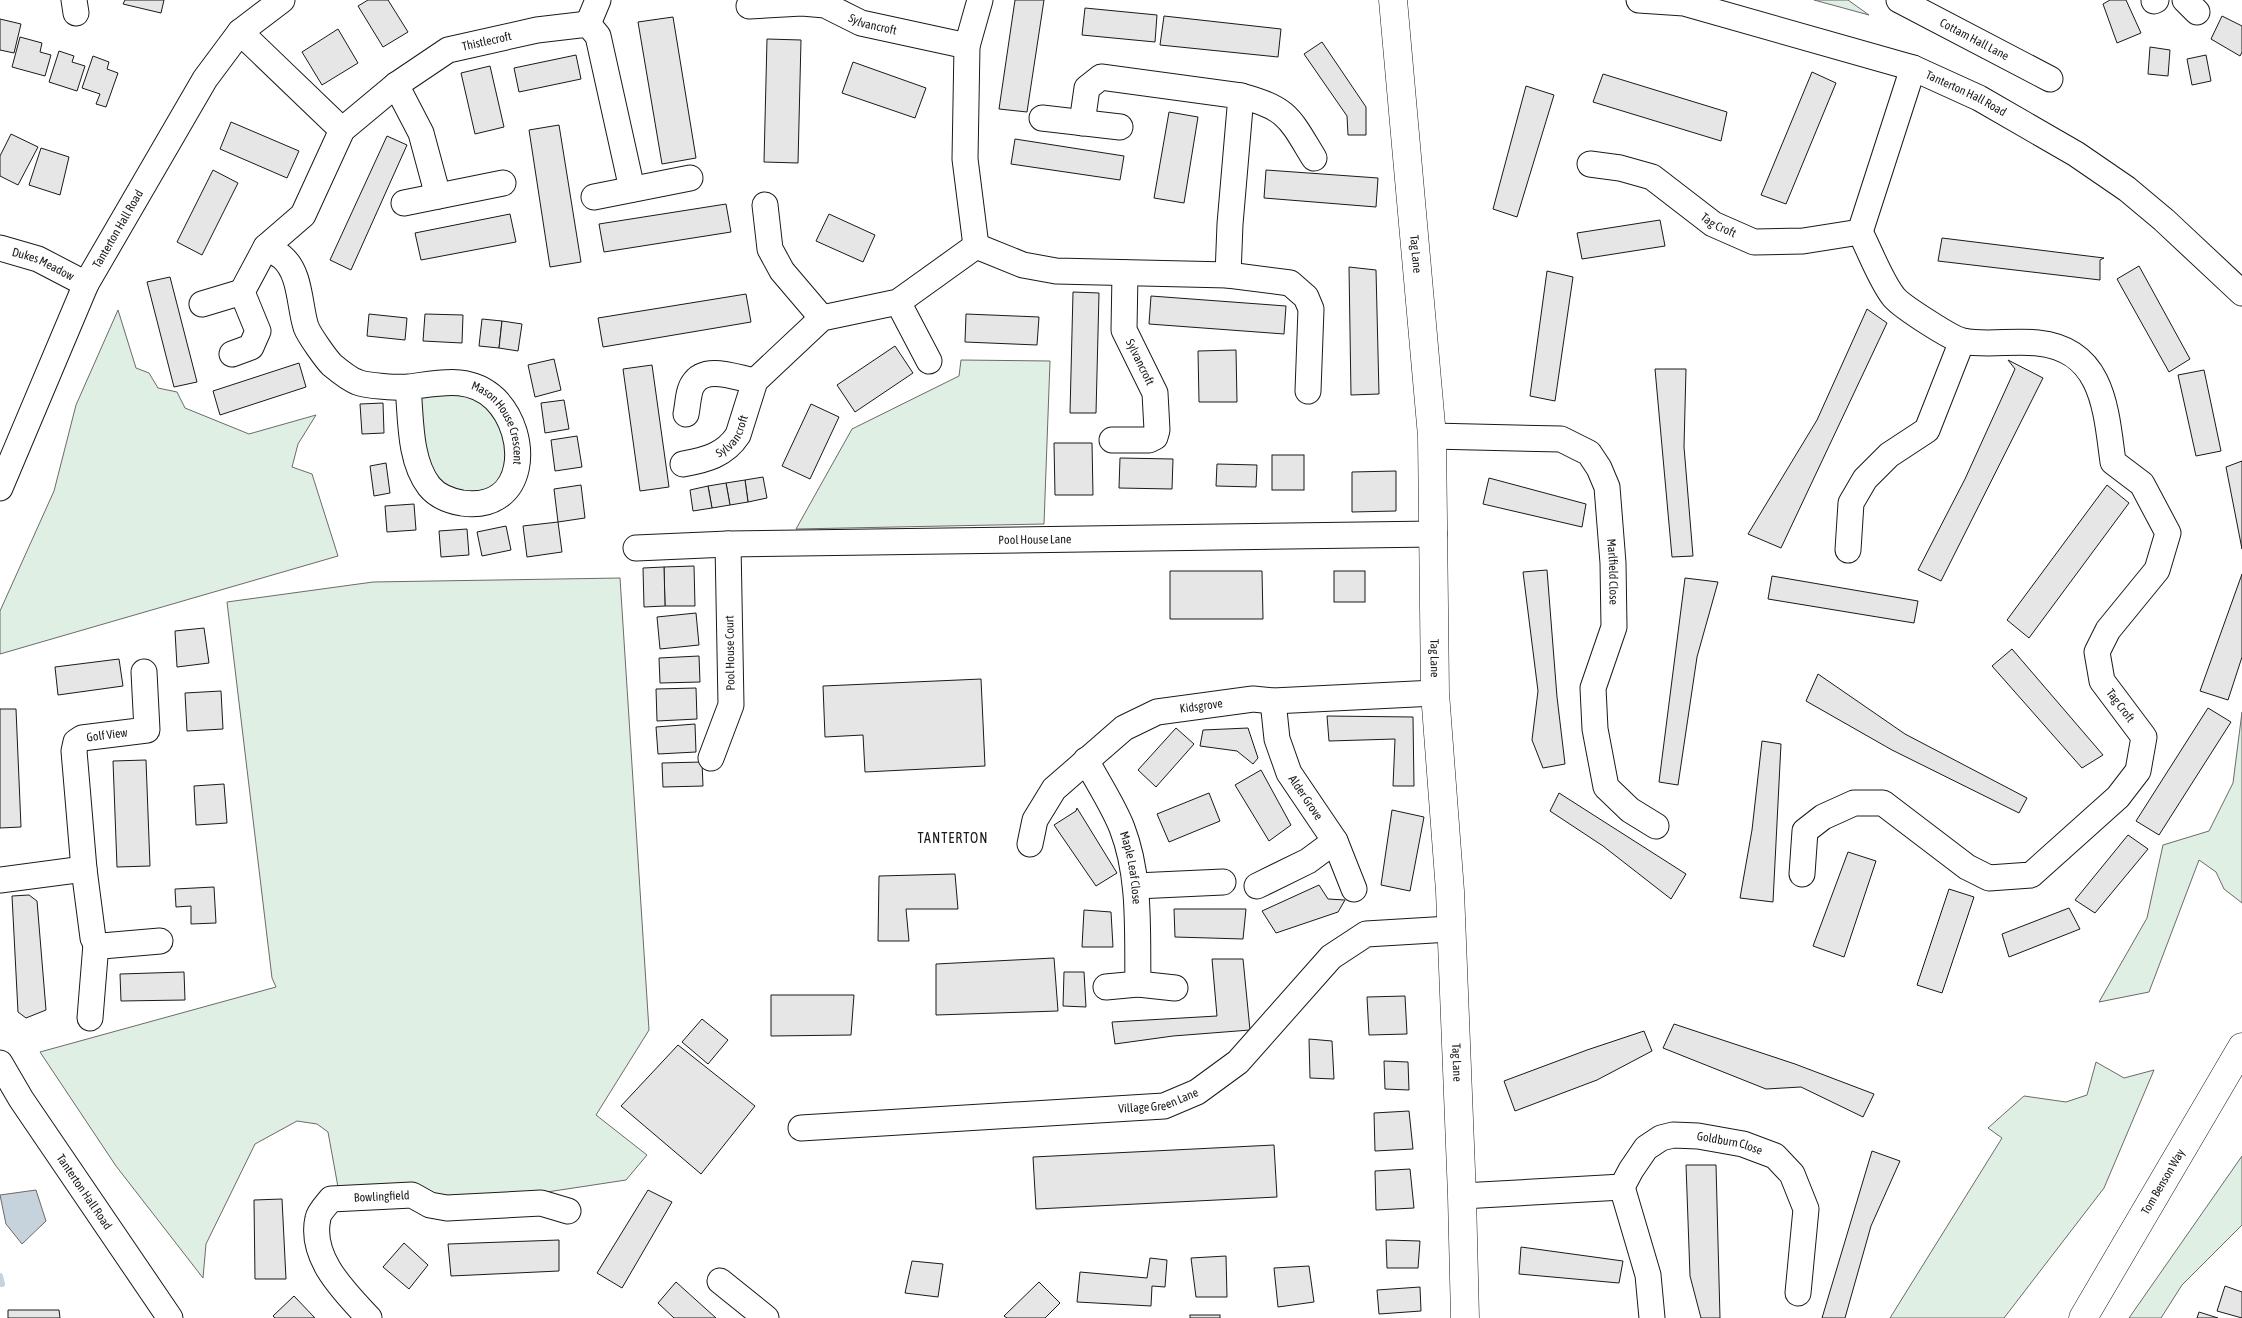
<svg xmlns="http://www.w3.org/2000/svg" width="2242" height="1318" viewBox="0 0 2242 1318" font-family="'Asap Condensed',sans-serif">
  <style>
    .green { fill: #e0efe3; stroke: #6a6a6a }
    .water { fill: #c6d2dc; stroke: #6a6a6a }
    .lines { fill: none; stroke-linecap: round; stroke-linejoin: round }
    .stream { stroke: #c6d2dc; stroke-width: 6 }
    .building { fill: #e6e6e6; stroke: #1a1a1a }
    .minor-casing { stroke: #1a1a1a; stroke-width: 27 }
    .major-casing { stroke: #1a1a1a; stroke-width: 29 }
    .minor { stroke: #fff; stroke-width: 25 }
    .major { stroke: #fff; stroke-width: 28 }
    .labels { text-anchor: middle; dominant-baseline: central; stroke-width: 4; stroke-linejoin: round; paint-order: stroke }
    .street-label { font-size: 12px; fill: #1a1a1a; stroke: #fff }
    .neighbourhood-label { font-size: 14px; letter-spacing: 1px; fill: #1a1a1a; stroke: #fff }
  </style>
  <rect width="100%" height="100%" fill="#fff"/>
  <g class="green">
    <polygon points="1814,0 1848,0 1869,15"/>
    <polygon points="118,310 136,368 149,373 158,388 177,392 185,408 249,434 316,415 298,444 292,467 312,474 338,556 0,654 0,611 54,491 76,405"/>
    <polygon points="961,360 1050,361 1044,524 796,529 852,429 959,376"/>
    <polygon points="460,381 507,416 506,491 439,495 408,387"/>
    <polygon points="620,578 649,1030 596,1115 647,1155 626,1180 547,1192 446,1202 338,1187 328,1132 317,1124 297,1121 255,1144 206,1244 203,1278 116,1166 40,1052 276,987 272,978 227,602 373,582"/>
    <polygon points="2242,712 2242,903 2224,889 2216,872 2199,860 2149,992 2099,1002 2147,918 2163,845 2209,831 2233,783"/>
    <polygon points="2096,1062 2124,1078 2154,1070 2104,1188 2004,1318 1890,1318 2002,1138 1988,1128 2024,1096 2066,1102 2087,1095"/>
    <polygon points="2242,1156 2242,1225 2182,1285 2161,1318 2129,1318"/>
  </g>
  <polygon class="water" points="36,1190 46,1221 22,1244 6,1224 0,1195"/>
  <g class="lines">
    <polyline class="stream" points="0,1276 2,1284"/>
  </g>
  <g class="building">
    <polygon points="125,0 164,0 161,13 123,4"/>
    <polygon points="368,0 388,0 408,32 383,47 358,6"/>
    <polygon points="1015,0 1044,0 1027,112 999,109"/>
    <polygon points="2110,0 2126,0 2141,33 2117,43 2103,4"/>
    <polygon points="1085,8 1157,15 1155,42 1082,35"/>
    <polygon points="1164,16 1281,29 1278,57 1160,45"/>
    <polygon points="2222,16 2242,26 2242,52 2240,56 2211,39"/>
    <polygon points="673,17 696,158 662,164 638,22"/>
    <polygon points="0,19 21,24 14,53 0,50"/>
    <polygon points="338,29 358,63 322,85 302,52"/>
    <polygon points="20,37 42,43 40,52 51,55 45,76 12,67"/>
    <polygon points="767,39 801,40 798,163 764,162"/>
    <polygon points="1322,42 1366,107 1366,135 1348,135 1347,116 1304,54"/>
    <polygon points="2150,47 2170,50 2168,76 2148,74"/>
    <polygon points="59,51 74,56 72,62 85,66 77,91 49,82"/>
    <polygon points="576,55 581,79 519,92 514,68"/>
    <polygon points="2206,55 2211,81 2192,85 2187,59"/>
    <polygon points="93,56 109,62 107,69 118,73 106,107 96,104 100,94 82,88"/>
    <polygon points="853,62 926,88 915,118 842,93"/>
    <polygon points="490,66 504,127 475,134 461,73"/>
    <polygon points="1812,72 1836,83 1786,204 1761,195"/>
    <polygon points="1603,74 1727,112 1721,141 1593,102"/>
    <polygon points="1526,86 1554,95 1517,217 1493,209"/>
    <polygon points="1169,112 1198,117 1184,203 1154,198"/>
    <polygon points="231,122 299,151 287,178 220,149"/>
    <polygon points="559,125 581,262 550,267 529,130"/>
    <polygon points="11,134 38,147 18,185 0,176 0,156"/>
    <polygon points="387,136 407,145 351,270 330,260"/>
    <polygon points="1015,139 1124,156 1120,180 1011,164"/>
    <polygon points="41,148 69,157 60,195 29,185"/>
    <polygon points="213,170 238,183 202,255 177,242"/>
    <polygon points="1266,170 1378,178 1376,207 1264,198"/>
    <polygon points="726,204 731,232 604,252 599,224"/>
    <polygon points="510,214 516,242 421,260 415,233"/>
    <polygon points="829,214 875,235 863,262 816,241"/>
    <polygon points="1660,220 1665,246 1582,259 1577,233"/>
    <polygon points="1942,238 2104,258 2100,260 2100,280 1938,261"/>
    <polygon points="2139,266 2190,359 2169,372 2117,279"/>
    <polygon points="1349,267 1376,270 1379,394 1351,395"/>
    <polygon points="1547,271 1573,277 1555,401 1530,396"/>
    <polygon points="170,277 197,382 174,387 147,282"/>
    <polygon points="1073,292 1099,293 1096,413 1070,413"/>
    <polygon points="746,294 751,322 603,347 598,318"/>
    <polygon points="1151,296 1286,306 1284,334 1149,324"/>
    <polygon points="1867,309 1887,323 1781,548 1748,534 1817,420"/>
    <polygon points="369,314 407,318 405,340 367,336"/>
    <polygon points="425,314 463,315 462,343 423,341"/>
    <polygon points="966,314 1039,317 1037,345 965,342"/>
    <polygon points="482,319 502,321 499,348 479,346"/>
    <polygon points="502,321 522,324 518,351 499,348"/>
    <polygon points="895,346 913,373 855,412 837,385"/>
    <polygon points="1236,350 1237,402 1199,402 1198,351"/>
    <polygon points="554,359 561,390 535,397 528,365"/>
    <polygon points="2008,360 2043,378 1941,581 1918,570 1965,479 2015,369"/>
    <polygon points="299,363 306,387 220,415 213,391"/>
    <polygon points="652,365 669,487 640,491 623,369"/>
    <polygon points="1655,369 1686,369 1684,447 1693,556 1672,557"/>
    <polygon points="2204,370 2221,451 2196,456 2178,375"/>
    <polygon points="564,400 569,429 545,433 541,403"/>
    <polygon points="383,403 384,433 362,434 360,404"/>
    <polygon points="811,404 839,417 810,479 782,466"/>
    <polygon points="577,436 582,467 555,471 551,440"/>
    <polygon points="1054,443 1092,443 1093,495 1055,495"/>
    <rect x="1272" y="455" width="32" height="35"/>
    <polygon points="1120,458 1173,459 1172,489 1119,488"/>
    <polygon points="2242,461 2242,549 2226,467"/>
    <polygon points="386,463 390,493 374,496 370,466"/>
    <polygon points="1217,464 1257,465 1256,487 1216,486"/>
    <polygon points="1396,471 1396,511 1352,512 1352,472"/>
    <polygon points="763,477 767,498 748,502 745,480"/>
    <polygon points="1489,478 1586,504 1582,527 1483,504"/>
    <polygon points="745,480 748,502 730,505 726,483"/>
    <polygon points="726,483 730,505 712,508 708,486"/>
    <polygon points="581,485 585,518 558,522 554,489"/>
    <polygon points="2107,485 2129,503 2029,638 2007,620"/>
    <polygon points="708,486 712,508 693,511 690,490"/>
    <polygon points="414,504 416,530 387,532 385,506"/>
    <polygon points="558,522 562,552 527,557 523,526"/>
    <polygon points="506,526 511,550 482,556 477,532"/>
    <polygon points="467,529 469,555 441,557 439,531"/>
    <polygon points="694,566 695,606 665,606 664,567"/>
    <polygon points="664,567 665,606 644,607 643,568"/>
    <polygon points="1547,570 1557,697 1565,764 1543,768 1532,740 1538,691 1523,572"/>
    <polygon points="1170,571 1262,571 1263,619 1170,619"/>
    <rect x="1334" y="571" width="31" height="31"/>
    <polygon points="2242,574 2242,657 2228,700 2200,691"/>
    <polygon points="1772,576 1918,601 1914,623 1768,599"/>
    <polygon points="1685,578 1718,582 1697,657 1678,785 1659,782"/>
    <polygon points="696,613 699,645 660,649 657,617"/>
    <polygon points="204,628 209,663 177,667 175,631"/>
    <polygon points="2012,649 2103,755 2082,768 1992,666"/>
    <polygon points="699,656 700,682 660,683 659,658"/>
    <polygon points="119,659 123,686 58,695 55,667"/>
    <polygon points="1818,674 1905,734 2027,798 2019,813 1892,750 1806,701"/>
    <polygon points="981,679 985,766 865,772 863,735 825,737 823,686"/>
    <polygon points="696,688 697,719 657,721 656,689"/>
    <polygon points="221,691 223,729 187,731 185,693"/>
    <polygon points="2208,708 2231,722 2159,835 2136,821"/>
    <polygon points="0,709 16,709 21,827 0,828"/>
    <polygon points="1327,716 1413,717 1414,786 1393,786 1395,739 1329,741"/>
    <polygon points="695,724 696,752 658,754 656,727"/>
    <polygon points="1176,728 1194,744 1156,787 1138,770"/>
    <polygon points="1248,728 1258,758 1253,764 1237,751 1200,746 1203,730"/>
    <polygon points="1762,741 1781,744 1773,902 1740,898 1752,830"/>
    <polygon points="146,760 150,866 117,867 113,761"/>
    <polygon points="702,762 703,786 663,787 662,763"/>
    <polygon points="1261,770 1291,825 1269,841 1235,785"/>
    <polygon points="224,784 227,823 196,825 194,786"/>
    <polygon points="1209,793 1220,821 1169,842 1157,814"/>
    <polygon points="1559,793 1686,874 1671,899 1603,846 1550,811"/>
    <polygon points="1077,808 1117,873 1096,886 1054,825 1076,811"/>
    <polygon points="1392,810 1424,817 1410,891 1381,885"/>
    <polygon points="2128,835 2148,849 2095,913 2075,900"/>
    <polygon points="1848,852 1876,861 1844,957 1813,946"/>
    <polygon points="955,874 958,909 906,909 909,941 878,941 879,876"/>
    <polygon points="1319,885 1328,899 1345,900 1338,912 1276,933 1262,911"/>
    <polygon points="214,887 216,923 191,924 191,906 176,907 175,889"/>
    <polygon points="1949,889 1974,897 1942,993 1917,985"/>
    <polygon points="29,895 37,901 46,1010 26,1018 18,1012 12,896"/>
    <polygon points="2069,908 2080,929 2009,957 2002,934"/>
    <polygon points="1174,909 1246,909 1243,939 1175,937"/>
    <polygon points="1084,910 1111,912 1113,947 1082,947"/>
    <polygon points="1054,958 1058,1011 936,1015 936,964"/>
    <polygon points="1212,959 1243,959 1250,1030 1173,1036 1115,1044 1112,1022 1217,1016"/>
    <polygon points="184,972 185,1000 121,1001 120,974"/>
    <polygon points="1064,972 1084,972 1086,1007 1063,1006"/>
    <polygon points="771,995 854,995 851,1035 771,1036"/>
    <polygon points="1405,996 1407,1034 1369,1035 1367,997"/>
    <polygon points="702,1019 728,1040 708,1064 682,1042"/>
    <polygon points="1674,1024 1795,1064 1874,1094 1863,1117 1801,1087 1766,1089 1663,1048"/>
    <polygon points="1644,1031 1652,1051 1597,1080 1515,1111 1504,1081 1587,1050"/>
    <polygon points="1309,1039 1332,1041 1334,1079 1310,1078"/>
    <polygon points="678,1045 755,1106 701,1174 621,1106"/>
    <polygon points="1384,1061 1408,1062 1409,1090 1385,1089"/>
    <polygon points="1409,1111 1413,1149 1375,1151 1374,1113"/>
    <polygon points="1274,1145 1277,1197 1036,1209 1033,1157"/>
    <polygon points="1872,1151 1900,1161 1871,1226 1845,1318 1822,1318"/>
    <polygon points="1686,1165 1716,1165 1720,1318 1701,1318 1690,1276"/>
    <polygon points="1410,1169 1414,1208 1376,1210 1375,1171"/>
    <polygon points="648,1190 672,1202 622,1288 597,1273"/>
    <polygon points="282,1199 286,1279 255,1279 254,1200"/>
    <polygon points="559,1240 559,1271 451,1276 448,1244"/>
    <polygon points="1386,1240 1420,1241 1418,1268 1387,1268"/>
    <polygon points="404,1243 428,1265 409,1289 383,1267"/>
    <polygon points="1521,1247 1623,1261 1619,1283 1519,1274"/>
    <polygon points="1226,1256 1227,1297 1196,1297 1191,1258"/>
    <polygon points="1150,1258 1167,1260 1165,1287 1152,1286 1151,1306 1077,1302 1080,1272 1147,1278"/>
    <polygon points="912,1261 943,1264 938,1297 905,1293"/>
    <polygon points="1309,1266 1314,1302 1278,1307 1274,1268"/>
    <polygon points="676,1282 716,1318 674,1318 658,1303"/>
    <polygon points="1039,1282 1060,1303 1045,1318 1007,1318 1004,1316"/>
    <polygon points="2225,1286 2242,1292 2242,1318 2217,1311"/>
    <polygon points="1420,1287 1421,1311 1379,1314 1377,1290"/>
    <polygon points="294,1296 315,1318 275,1318 273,1316"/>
    <polygon points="8,1310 59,1310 60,1318 8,1318"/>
    <polygon points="2199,1312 2218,1318 2197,1318"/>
    <rect x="1190" y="1315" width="30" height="3"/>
  </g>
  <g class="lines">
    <g class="minor-casing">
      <g id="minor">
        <polyline points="74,0 76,13"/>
        <polyline points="980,0 967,46 965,159 976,246 1023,265 1056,271 1228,275 1290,283 1306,297 1311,309 1308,391"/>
        <path id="s1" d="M1639 0 1684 3 1913 68 1979 98 2076 154 2127 189 2164 220 2242 293"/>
        <path id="s2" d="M1899 0 2050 79"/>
        <polyline points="2185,0 2197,12"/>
        <polyline points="2154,1 2156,0"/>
        <path id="s3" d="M749 6 802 3 825 5 861 23 967 46"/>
        <polyline points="588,24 598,0"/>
        <polyline points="240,32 342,130"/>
        <polyline points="396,85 421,133 438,196"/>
        <path d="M1241 96C1288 108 1290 119 1314 158"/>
        <polyline points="1042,118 1120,127"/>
        <polyline points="1082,123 1087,88 1101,77 1241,96 1230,224 1228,275"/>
        <path id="s4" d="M1590 164 1620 168 1652 177 1713 224 1754 242 1803 241 1860 232C1870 251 1880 279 1893 296 1899 305 1952 339 1963 341 1985 346 2015 340 2038 343 2104 350 2106 411 2113 462L2142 484 2168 533 2157 570 2108 630 2097 652 2102 681 2144 737 2138 771 2118 797 2031 875 1989 878 1967 867 1883 803H1854L1823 817 1805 831 1802 874"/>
        <polyline points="594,197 690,178"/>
        <polyline points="404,203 503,183"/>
        <polyline points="765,205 770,249 782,271 822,318"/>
        <polyline points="1860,232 1913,68"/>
        <path id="s5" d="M266 247C271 250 277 253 282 257 301 273 299 305 306 327 309 335 326 359 332 365 338 370 349 379 357 382 366 386 399 388 409 387 440 383 470 375 495 399 531 435 527 512 462 503 450 501 437 496 429 486 409 460 411 418 408 387"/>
        <path id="s6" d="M0 248 38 259 86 284"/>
        <polyline points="898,302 929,361"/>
        <polyline points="202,304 242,292"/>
        <path id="s7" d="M232 354 251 347 258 331 242 292 266 247 303 215 342 130 396 85 448 50 537 30 588 24 598 36 632 189"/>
        <path d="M686 414C688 405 688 391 693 384 705 364 737 378 755 381"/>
        <path id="s8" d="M1432 436 1561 439 1589 453 1599 468 1607 487 1613 563 1614 627 1593 688 1595 729 1606 787 1630 810 1656 826"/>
        <polyline points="1112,440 1149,440 1155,437 1157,430 1155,393 1124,330 1125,273"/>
        <path id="s9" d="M683 464C706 460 725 455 738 435L755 381 822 318 898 302 976 246"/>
        <path id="s10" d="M0 488 86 284 205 79 240 32 282 0"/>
        <path id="s11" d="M636 548 728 544 1434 534"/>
        <polyline points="1848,550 1851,503 1865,479 1889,455 1927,430 1962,341"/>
        <polyline points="144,672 147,730 82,738 76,742 74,751 84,869 93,938 96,944 102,946 160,941"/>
        <path id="s12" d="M1273 701 1277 739 1289 773 1335 841 1354 889"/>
        <polyline points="711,758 731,705 728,544"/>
        <path id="s13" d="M1086 760C1098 783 1113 805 1122 828 1141 877 1137 932 1138 984"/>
        <path id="s14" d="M1030 844 1035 820 1054 789 1124 728 1157 712 1253 699 1273 701 1435 693"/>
        <polyline points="0,880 84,869"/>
        <polyline points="1136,886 1223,882"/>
        <polyline points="1257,886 1308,861 1335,841"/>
        <polyline points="1106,987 1138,984 1175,988"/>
        <polyline points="90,1018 96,944"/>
        <path id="s15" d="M0 1063 21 1099 170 1318"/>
        <path id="s16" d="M801 1128 1164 1106 1197 1092 1238 1062 1331 957 1366 934 1450 929"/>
        <polyline points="1622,1187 1648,1275 1652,1318"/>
        <path id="s17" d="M1462 1196 1622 1187 1631 1170 1646 1148 1661 1138 1673 1135 1698 1136 1743 1144 1775 1156 1792 1174 1806 1209 1798 1293"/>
        <polyline points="720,1281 766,1318"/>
        <path id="s18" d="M369 1318C345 1292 309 1258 318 1218 319 1212 327 1204 331 1199L412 1195 430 1205 447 1208 541 1203 568 1211"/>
      </g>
    </g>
    <g class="major-casing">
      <g id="major">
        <path id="s19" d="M1393 0 1432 436 1435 693 1450 891 1462 1196 1465 1318"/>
        <path id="s20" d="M2083 1318 2242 1047"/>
      </g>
    </g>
    <use href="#minor" class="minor"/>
    <use href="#major" class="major"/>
  </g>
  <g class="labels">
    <g class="street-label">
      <text stroke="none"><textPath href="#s3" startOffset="128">Sylvancroft</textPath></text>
      <text stroke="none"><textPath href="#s2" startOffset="85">Cottam Hall Lane</textPath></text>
      <text stroke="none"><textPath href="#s7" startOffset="446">Thistlecroft</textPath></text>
      <text stroke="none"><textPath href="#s1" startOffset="342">Tanterton Hall Road</textPath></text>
      <text stroke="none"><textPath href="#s4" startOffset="146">Tag Croft</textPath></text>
      <text stroke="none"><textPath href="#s10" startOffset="285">Tanterton Hall Road</textPath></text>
      <text stroke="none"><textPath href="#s19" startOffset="255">Tag Lane</textPath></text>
      <text stroke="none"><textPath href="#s6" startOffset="46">Dukes Meadow</textPath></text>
      <text transform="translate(1140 362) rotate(64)">Sylvancroft</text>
      <text stroke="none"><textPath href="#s5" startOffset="336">Mason House Crescent</textPath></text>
      <text stroke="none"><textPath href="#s9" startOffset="60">Sylvancroft</textPath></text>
      <text stroke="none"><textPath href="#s11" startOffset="399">Pool House Lane</textPath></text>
      <text stroke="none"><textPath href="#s8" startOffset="284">Marlfield Close</textPath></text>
      <text transform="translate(730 653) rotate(-91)">Pool House Court</text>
      <text stroke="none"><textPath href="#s19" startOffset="660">Tag Lane</textPath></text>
      <text stroke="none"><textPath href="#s14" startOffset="235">Kidsgrove</textPath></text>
      <text stroke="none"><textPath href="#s4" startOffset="971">Tag Croft</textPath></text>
      <text transform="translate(107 735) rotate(-7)">Golf View</text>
      <text stroke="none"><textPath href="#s12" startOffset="104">Alder Grove</textPath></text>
      <text stroke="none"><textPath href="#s13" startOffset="118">Maple Leaf Close</textPath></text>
      <text stroke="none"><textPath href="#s19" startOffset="1065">Tag Lane</textPath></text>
      <text stroke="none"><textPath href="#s16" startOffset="359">Village Green Lane</textPath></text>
      <text stroke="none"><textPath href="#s17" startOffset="294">Goldburn Close</textPath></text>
      <text stroke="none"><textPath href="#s20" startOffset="158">Tom Benson Way</textPath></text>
      <text stroke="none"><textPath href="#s15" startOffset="154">Tanterton Hall Road</textPath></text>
      <text stroke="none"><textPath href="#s18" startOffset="191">Bowlingfield</textPath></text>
    </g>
    <g class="neighbourhood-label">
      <text x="953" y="838">TANTERTON</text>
    </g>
  </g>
</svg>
